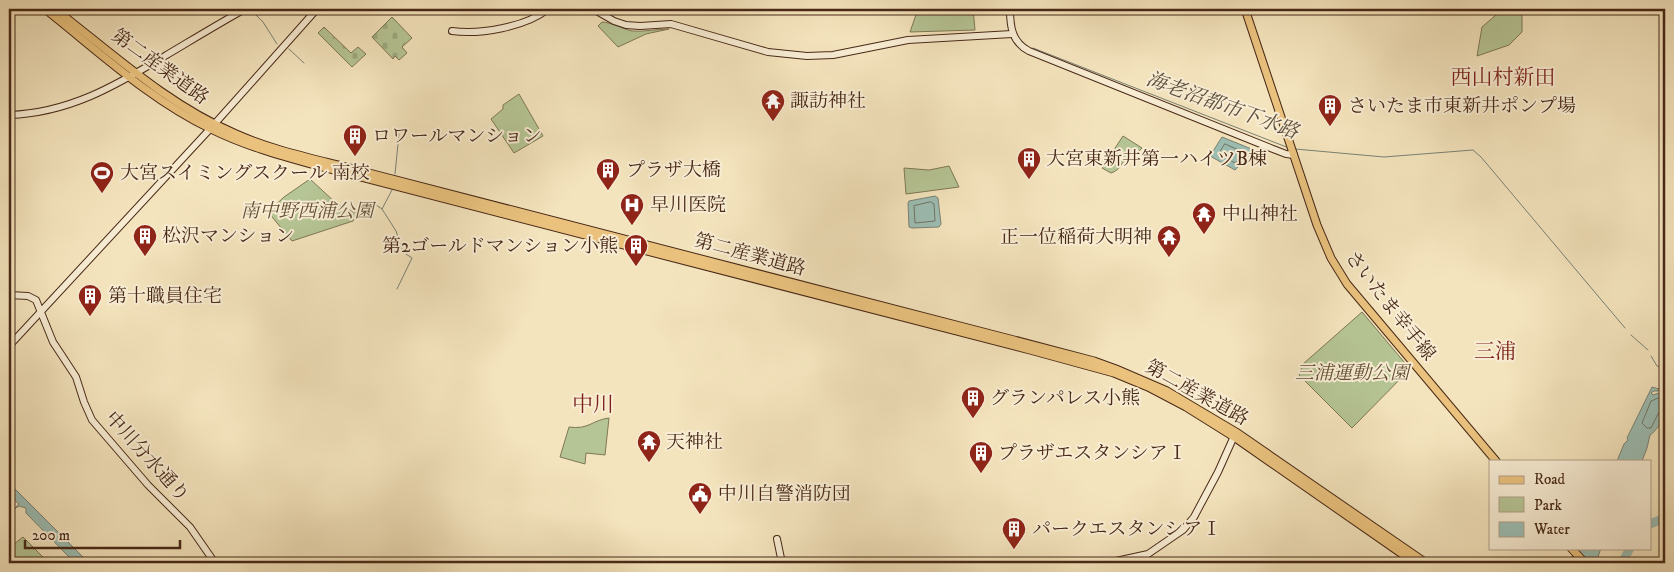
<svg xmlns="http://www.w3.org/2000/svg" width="1674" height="572" viewBox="0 0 1674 572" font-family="'IM FELL DW Pica','Noto Serif JP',serif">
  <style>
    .green { fill: #b6c595; stroke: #7f7756 }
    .cemetery { fill: url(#cemetery-stones); stroke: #7f7756 }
    .water { fill: #9cbeb4; stroke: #7a8275 }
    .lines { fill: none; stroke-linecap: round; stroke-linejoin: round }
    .shore { stroke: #727466; stroke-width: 1 }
    .stream { stroke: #7a8275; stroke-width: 1 }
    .river { stroke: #9cbeb4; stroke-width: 9 }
    .secondary-casing { stroke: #482917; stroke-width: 8 }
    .primary-casing { stroke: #482917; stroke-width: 9 }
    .secondary { stroke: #f8edd4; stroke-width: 6 }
    .primary { stroke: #eac27e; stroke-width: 7 }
    .labels { text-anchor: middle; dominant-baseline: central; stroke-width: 4; stroke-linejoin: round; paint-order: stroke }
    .street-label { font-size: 19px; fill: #482917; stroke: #f8edd4 }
    .poi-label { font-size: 19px; fill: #482917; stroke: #f8edd4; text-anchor: start }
    .park-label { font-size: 19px; font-style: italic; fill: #645036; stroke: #f8edd4 }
    .water-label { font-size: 20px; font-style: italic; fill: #5d4e3e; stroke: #f8edd4 }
    .quarter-label { font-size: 21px; fill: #7a1f14; stroke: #f8edd4 }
  </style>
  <defs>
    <pattern id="cemetery-stones" width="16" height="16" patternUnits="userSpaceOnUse" patternTransform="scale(1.25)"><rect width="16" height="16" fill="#b6c595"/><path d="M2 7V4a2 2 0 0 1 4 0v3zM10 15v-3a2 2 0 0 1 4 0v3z" fill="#9ea980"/></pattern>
  </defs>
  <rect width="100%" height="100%" fill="#f4e4bd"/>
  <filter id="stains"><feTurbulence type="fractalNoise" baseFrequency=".004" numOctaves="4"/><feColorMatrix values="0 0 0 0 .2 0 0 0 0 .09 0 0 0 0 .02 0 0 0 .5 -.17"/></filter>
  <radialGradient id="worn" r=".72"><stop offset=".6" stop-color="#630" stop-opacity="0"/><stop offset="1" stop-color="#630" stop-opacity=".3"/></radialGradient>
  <g class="green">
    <polygon points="918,9 973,9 975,30 910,32"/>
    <polygon points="1499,9 1511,12 1522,12 1522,32 1509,45 1477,56 1482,27 1497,14"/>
    <path d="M602 22C610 22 623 29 632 31 644 32 657 29 669 29L646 34 618 47 598 26Z"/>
    <polygon points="519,94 543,136 514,153 491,119 503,109 503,105"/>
    <path d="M1123 136 1142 148C1137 154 1133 153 1128 157 1121 162 1121 170 1111 173L1102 168Z"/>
    <polygon points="949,166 959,187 906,194 904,168 929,170"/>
    <polygon points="310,179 337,204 358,214 353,221 292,241 268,212 284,197"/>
    <polygon points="1362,312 1410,369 1352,428 1299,375 1303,364"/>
    <path d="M609 418 605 455 586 453 585 464 560 457 569 427C589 430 592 420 609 418Z"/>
    <polygon points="23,537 49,563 9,563 9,548"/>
  </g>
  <g class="cemetery">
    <polygon points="392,17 412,38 402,47 407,53 399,60 395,56 393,59 372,37"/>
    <polygon points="324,27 351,53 358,47 366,54 352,67 318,33"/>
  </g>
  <g class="water">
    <polygon points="1222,137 1254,150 1235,170 1210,156"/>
    <polygon points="935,196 938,198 941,224 939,227 912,228 909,227 908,203 909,201"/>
    <path d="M1665 386C1665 403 1665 425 1650 435L1647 448 1642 461H1617L1624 444 1628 440 1627 438 1652 387 1659 389 1658 391H1654L1651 393 1653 395 1659 393Z"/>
    <polygon points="9,483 89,563 77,563 70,558 26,513 26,508 19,506 14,509 19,504 9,495"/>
    <polygon points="1576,548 1601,548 1596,563 1569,563"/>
  </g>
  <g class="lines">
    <g class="shore">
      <polygon points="1225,144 1243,152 1243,155 1235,163 1219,154"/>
      <polygon points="931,202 934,204 935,221 915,223 914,206"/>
      <polyline points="1665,394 1661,397 1651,401 1642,423 1647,428 1651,428 1659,412 1665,410"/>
    </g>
    <g class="stream">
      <polyline points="256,15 263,22 277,44"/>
      <polyline points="1033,48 1289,148"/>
      <polyline points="289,49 304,63"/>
      <polyline points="1295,149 1384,157 1473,150 1481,157 1625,328"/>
      <polyline points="395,174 399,134"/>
      <polyline points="392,190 382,209 396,231 403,252 412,258 397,289"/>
      <polyline points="370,201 382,209"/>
      <polyline points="1631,335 1648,350"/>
      <polyline points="1651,356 1657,366 1662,368"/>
    </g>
    <g class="river">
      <polyline points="1650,524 1665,518"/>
      <polyline points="1622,563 1630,548"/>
    </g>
    <g class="secondary-casing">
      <g id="secondary">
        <polyline points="593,9 614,21 626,25 640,26 671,24 768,52 807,56 833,55 908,40 1012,34"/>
        <path d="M1010 9C1010 27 1012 42 1029 51L1273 149 1286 154 1294 155"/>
        <path d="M452 31C479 35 526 27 548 9"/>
        <path d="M9 115C69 113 115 86 165 56 192 40 218 24 245 9"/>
        <polyline points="9,295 28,296 36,300 53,342 76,377 84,402 92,420 148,485 190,527 215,563"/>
        <polyline points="9,346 210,129 317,9"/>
        <polyline points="777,539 782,563"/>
        <polyline points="1107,563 1148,554 1183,530 1194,517 1218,472 1235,434"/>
      </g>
    </g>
    <g class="primary-casing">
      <g id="primary">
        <path d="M45 9C98 51 150 100 211 129 245 146 282 156 318 166L1030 350 1114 373 1148 387 1186 407 1234 437 1415 563"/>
        <path d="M55 9C113 54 168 105 236 134 270 149 306 157 342 166L1014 340 1094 361 1116 369 1167 391 1236 432 1426 563"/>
        <polyline points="1245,9 1317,225 1331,258 1347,284 1496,461"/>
        <polyline points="1571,548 1585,563"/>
      </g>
    </g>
    <use href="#secondary" class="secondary"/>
    <use href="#primary" class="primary"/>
  </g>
  <defs>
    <g id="temple-pin" transform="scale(1.25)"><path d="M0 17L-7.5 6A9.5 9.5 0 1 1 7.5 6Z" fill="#8f2418" stroke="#f8edd4"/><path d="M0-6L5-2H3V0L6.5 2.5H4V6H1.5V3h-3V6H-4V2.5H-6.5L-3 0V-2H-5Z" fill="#fff"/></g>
    <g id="building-pin" transform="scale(1.25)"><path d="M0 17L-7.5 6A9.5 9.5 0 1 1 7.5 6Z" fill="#8f2418" stroke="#f8edd4"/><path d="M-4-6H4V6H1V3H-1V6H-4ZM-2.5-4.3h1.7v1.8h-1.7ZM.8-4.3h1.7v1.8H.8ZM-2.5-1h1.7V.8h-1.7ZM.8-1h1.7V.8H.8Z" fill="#fff"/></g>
    <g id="stadium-pin" transform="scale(1.25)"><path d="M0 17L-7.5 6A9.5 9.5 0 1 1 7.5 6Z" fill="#8f2418" stroke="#f8edd4"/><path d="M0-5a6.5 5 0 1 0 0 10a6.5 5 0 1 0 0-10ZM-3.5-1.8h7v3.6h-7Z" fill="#fff"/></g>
    <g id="hospital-pin" transform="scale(1.25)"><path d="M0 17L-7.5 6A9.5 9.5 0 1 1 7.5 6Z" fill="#8f2418" stroke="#f8edd4"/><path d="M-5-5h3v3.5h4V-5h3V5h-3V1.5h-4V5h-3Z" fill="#fff"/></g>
    <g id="civic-pin" transform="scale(1.25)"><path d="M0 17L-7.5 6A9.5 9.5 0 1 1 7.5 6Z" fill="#8f2418" stroke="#f8edd4"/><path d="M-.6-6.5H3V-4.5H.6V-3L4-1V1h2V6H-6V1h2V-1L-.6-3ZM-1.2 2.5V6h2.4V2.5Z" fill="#fff"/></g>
  </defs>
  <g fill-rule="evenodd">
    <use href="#temple-pin" x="773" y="101"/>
    <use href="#building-pin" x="1330" y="106"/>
    <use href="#building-pin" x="355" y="136"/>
    <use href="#building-pin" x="1029" y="159"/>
    <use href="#building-pin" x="608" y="170"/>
    <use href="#stadium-pin" x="102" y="173"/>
    <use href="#hospital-pin" x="632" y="205"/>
    <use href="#temple-pin" x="1204" y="214"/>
    <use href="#building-pin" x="145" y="236"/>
    <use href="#temple-pin" x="1169" y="237"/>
    <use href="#building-pin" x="636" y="246"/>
    <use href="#building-pin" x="90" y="296"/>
    <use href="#building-pin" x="973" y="398"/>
    <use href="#temple-pin" x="649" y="442"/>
    <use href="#building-pin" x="981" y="453"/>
    <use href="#civic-pin" x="700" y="494"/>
    <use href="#building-pin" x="1014" y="529"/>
  </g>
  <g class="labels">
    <g class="street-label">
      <text transform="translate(160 67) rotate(36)">第二産業道路</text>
      <text transform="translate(750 255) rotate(15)">第二産業道路</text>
      <text transform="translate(1390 306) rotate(52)">さいたま幸手線</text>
      <text transform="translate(1197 393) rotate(29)">第二産業道路</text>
      <text transform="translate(147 457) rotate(48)">中川分水通り</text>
    </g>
    <g class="poi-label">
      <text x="790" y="101">諏訪神社</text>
      <text x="1348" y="106">さいたま市東新井ポンプ場</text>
      <text x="372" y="136">ロワールマンション</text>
      <text x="1046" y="159">大宮東新井第一ハイツB棟</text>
      <text x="626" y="170">プラザ大橋</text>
      <text x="120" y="173">大宮スイミングスクール 南校</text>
      <text x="650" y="205">早川医院</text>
      <text x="1222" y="214">中山神社</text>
      <text x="162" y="236">松沢マンション</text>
      <text x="1152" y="237" text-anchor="end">正一位稲荷大明神</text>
      <text x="618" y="246" text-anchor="end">第2ゴールドマンション小熊</text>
      <text x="108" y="296">第十職員住宅</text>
      <text x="990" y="398">グランパレス小熊</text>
      <text x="666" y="442">天神社</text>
      <text x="998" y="453">プラザエスタンシアⅠ</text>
      <text x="718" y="494">中川自警消防団</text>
      <text x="1032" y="529">パークエスタンシアⅠ</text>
    </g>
    <g class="park-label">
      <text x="307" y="211">南中野西浦公園</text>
      <text x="1352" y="373">三浦運動公園</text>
    </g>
    <g class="water-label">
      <text transform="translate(1222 106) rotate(20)">海老沼都市下水路</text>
    </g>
    <g class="quarter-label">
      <text x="1503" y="78">西山村新田</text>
      <text x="1495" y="352">三浦</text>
      <text x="593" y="405">中川</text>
    </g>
  </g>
  <rect width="1674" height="572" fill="none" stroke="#f4e4bd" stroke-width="30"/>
  <rect x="10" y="10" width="1654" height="552" fill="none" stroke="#482917" stroke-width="2.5"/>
  <rect x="15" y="15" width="1644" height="542" fill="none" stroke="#482917"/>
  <rect x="1489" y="460" width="162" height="90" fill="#f8edd4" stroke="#b29f88"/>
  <rect x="1499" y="476" width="25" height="8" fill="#eac27e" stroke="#b29f88"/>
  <text x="1534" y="484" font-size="15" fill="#482917">Road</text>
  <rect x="1499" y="497" width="25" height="15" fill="#b6c595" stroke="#b29f88"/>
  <text x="1534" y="510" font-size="15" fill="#482917">Park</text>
  <rect x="1499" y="522" width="25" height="15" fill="#9cbeb4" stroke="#b29f88"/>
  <text x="1534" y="534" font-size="15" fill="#482917">Water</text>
  <path d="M25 540v8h155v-8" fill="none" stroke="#482917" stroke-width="2.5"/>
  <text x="32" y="540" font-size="15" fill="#482917" stroke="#f8edd4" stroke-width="4" paint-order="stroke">200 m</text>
  <rect width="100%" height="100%" filter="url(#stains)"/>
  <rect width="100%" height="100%" fill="url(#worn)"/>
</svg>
